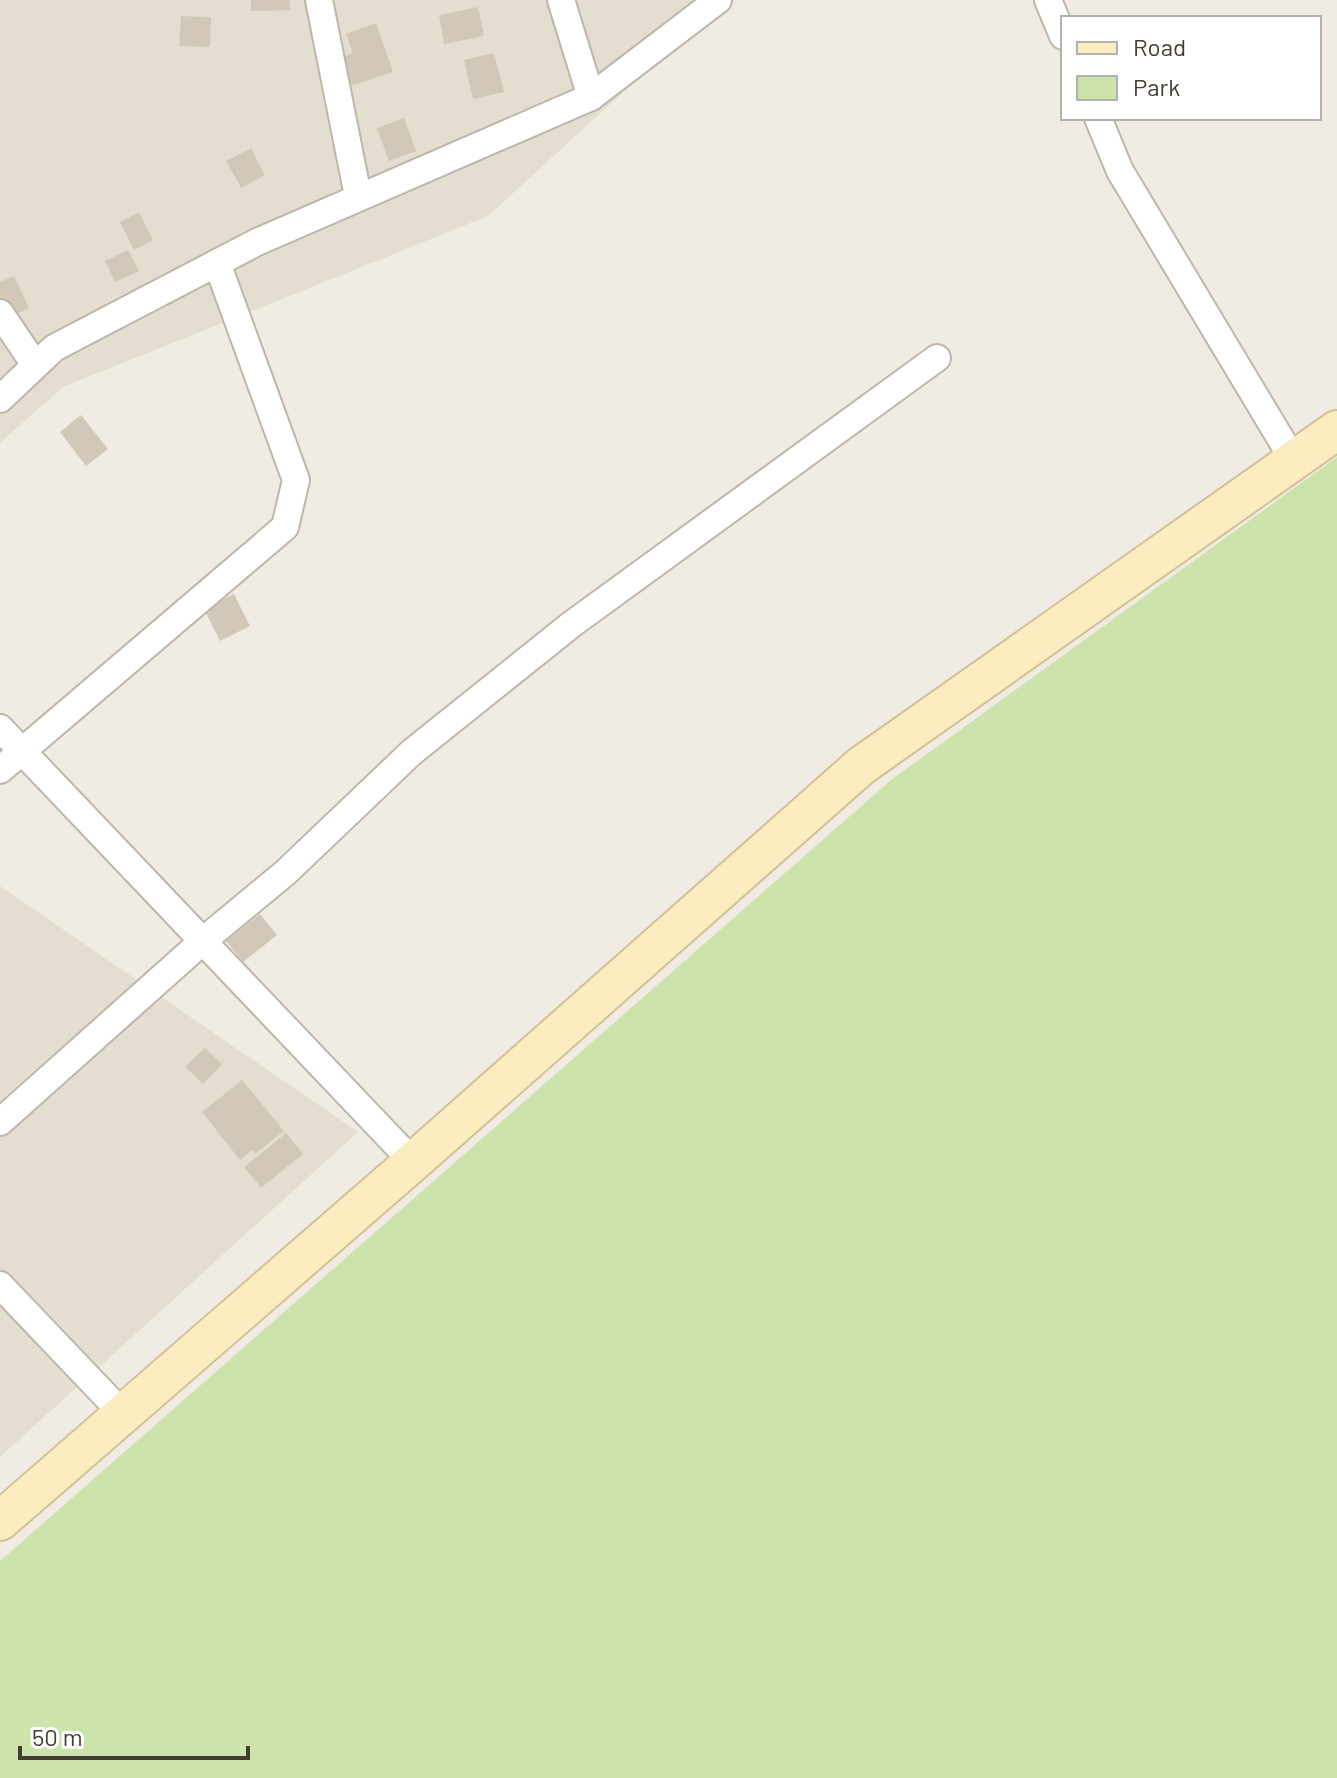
<svg xmlns="http://www.w3.org/2000/svg" width="1337" height="1778" viewBox="0 0 1337 1778" font-family="Barlow,sans-serif">
  <style>
    .residential { fill: #e4ded1 }
    .green { fill: #cce4ac }
    .building { fill: #d2c8b9 }
    .lines { fill: none; stroke-linecap: round; stroke-linejoin: round }
    .minor-casing { stroke: #beb7a9; stroke-width: 30 }
    .secondary-casing { stroke: #d2c196; stroke-width: 42 }
    .minor { stroke: #fff; stroke-width: 26 }
    .secondary { stroke: #fcedc1; stroke-width: 38 }
  </style>
  <rect width="100%" height="100%" fill="#f1ece3"/>
  <g class="residential">
    <polygon points="0,0 724,0 488,216 63,387 0,443"/>
    <polygon points="0,886 358,1132 0,1457"/>
  </g>
  <polygon class="green" points="1337,457 1337,1778 0,1778 0,1561 891,780"/>
  <g class="building">
    <polygon points="251,0 290,0 290,10 251,11"/>
    <polygon points="478,7 484,36 444,44 439,15"/>
    <polygon points="181,16 211,17 210,47 179,46"/>
    <polygon points="376,23 393,72 348,87 338,59 353,53 346,34"/>
    <polygon points="494,53 504,92 473,99 464,60"/>
    <polygon points="404,118 416,151 389,161 377,128"/>
    <polygon points="251,148 265,175 241,188 226,161"/>
    <polygon points="139,212 153,240 134,250 120,222"/>
    <polygon points="128,250 139,271 115,282 105,261"/>
    <polygon points="14,276 29,308 4,320 0,311 0,282"/>
    <polygon points="81,415 108,449 86,466 60,432"/>
    <polygon points="234,594 250,626 220,641 204,609"/>
    <polygon points="260,914 277,935 243,962 226,941"/>
    <polygon points="205,1048 222,1064 203,1084 185,1067"/>
    <polygon points="242,1080 284,1131 255,1154 252,1150 240,1160 202,1112"/>
    <polygon points="286,1133 303,1154 261,1188 244,1167"/>
  </g>
  <g class="lines">
    <g class="minor-casing">
      <g id="minor">
        <polyline points="319,0 358,196"/>
        <polyline points="561,0 591,97"/>
        <polyline points="1048,0 1063,36"/>
        <polyline points="1098,118 1120,171 1294,461"/>
        <polyline points="0,313 35,365"/>
        <polyline points="0,399 54,348 257,242 591,97 718,0"/>
        <polyline points="0,728 413,1162"/>
        <polyline points="0,770 285,527 296,480 217,263"/>
        <polyline points="0,1122 204,940 285,873 412,752 572,624 937,358"/>
        <polyline points="0,1285 123,1414"/>
      </g>
    </g>
    <g class="secondary-casing">
      <polyline id="secondary" points="0,1521 413,1162 861,766 1337,430"/>
    </g>
    <use href="#minor" class="minor"/>
    <use href="#secondary" class="secondary"/>
  </g>
  <rect x="1061" y="16" width="260" height="104" fill="#ffffff" stroke="#b3b1ad" stroke-width="2"/>
  <rect x="1077" y="42" width="40" height="12" fill="#fcedc1" stroke="#b3b1ad" stroke-width="2"/>
  <text x="1133" y="56" font-size="24" fill="#423c33">Road</text>
  <rect x="1077" y="76" width="40" height="24" fill="#cce4ac" stroke="#b3b1ad" stroke-width="2"/>
  <text x="1133" y="96" font-size="24" fill="#423c33">Park</text>
  <path d="M20 1746v12h228v-12" fill="none" stroke="#423c33" stroke-width="4"/>
  <text x="32" y="1746" font-size="24" fill="#423c33" stroke="#ffffff" stroke-width="6" paint-order="stroke">50 m</text>
</svg>
